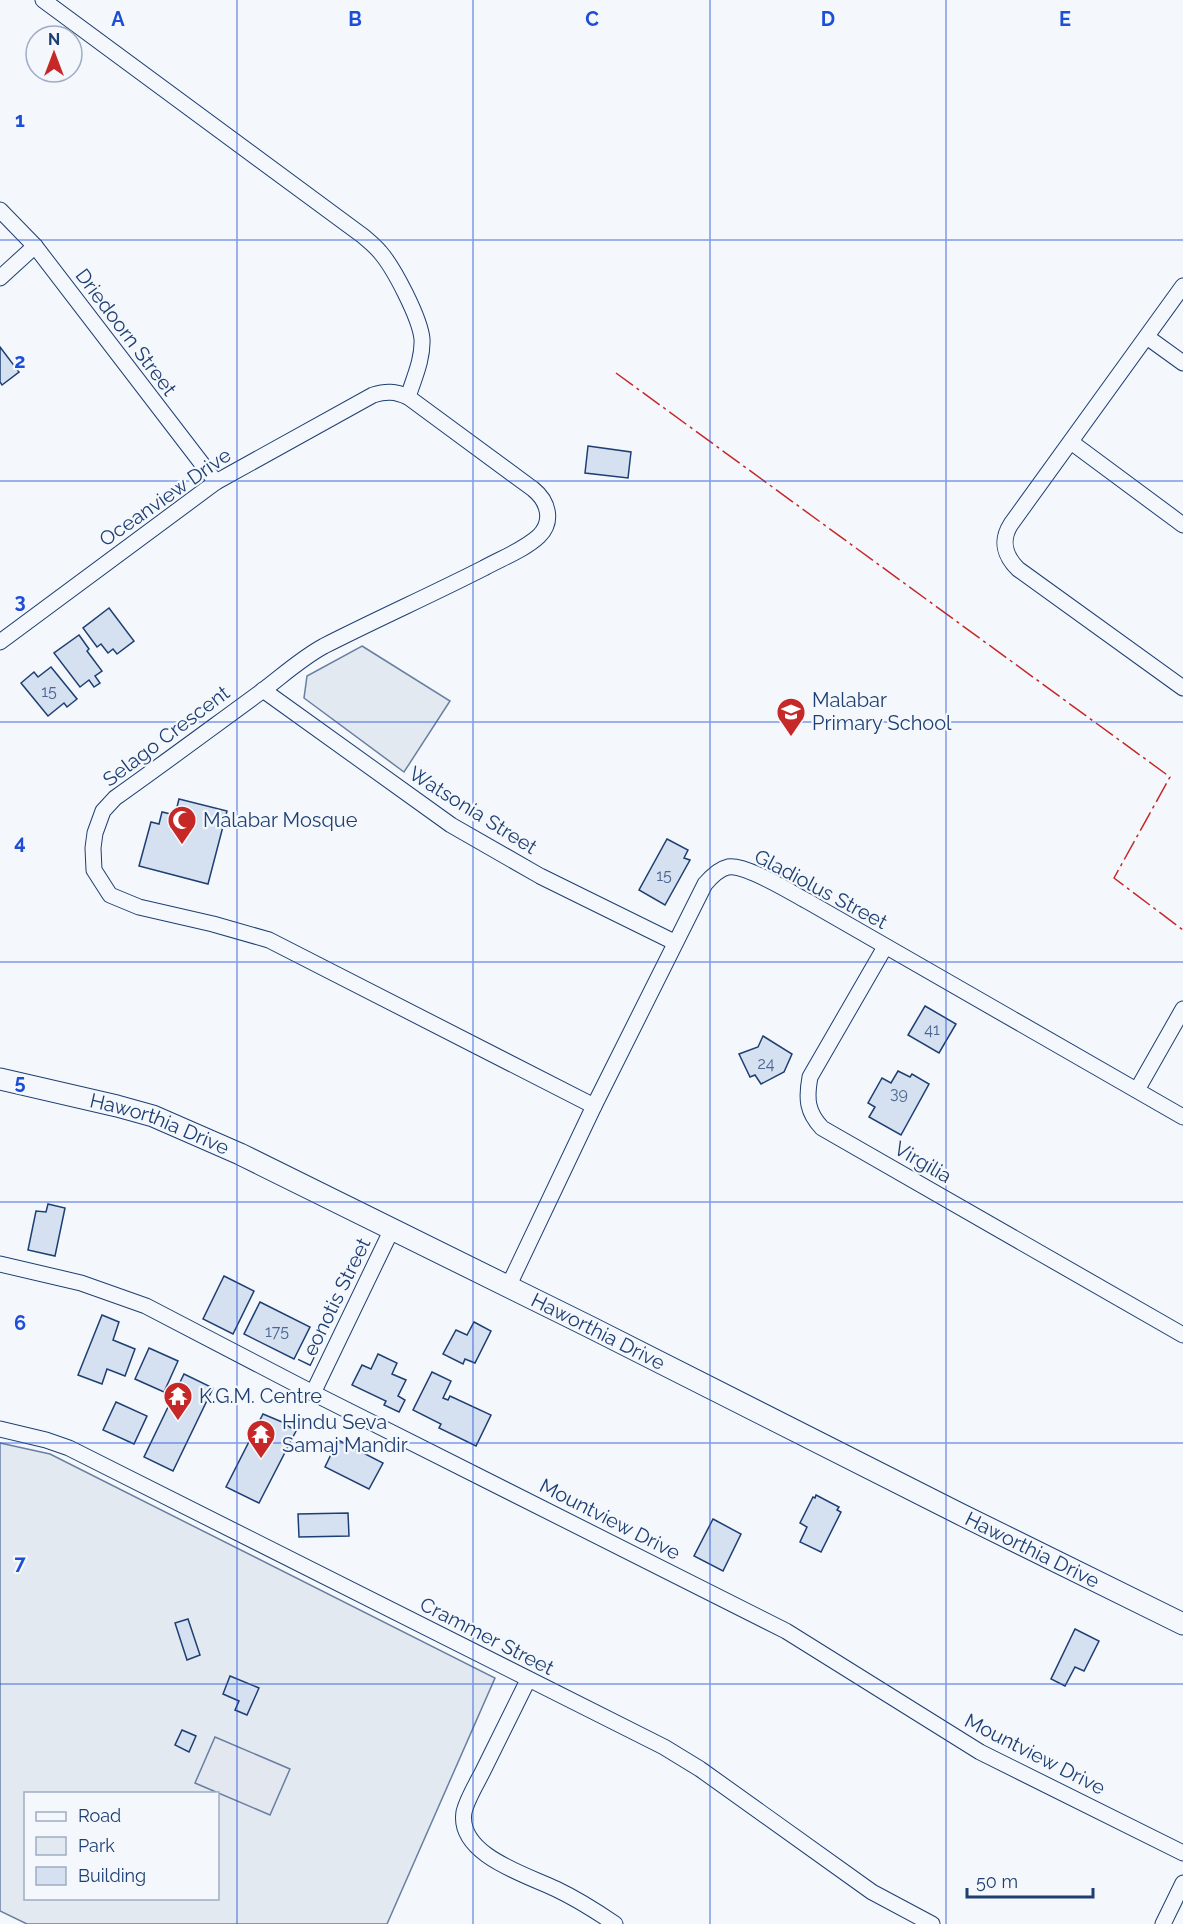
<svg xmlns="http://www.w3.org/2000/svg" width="1183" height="1924" viewBox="0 0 1183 1924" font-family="Raleway,sans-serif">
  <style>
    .green { fill: #e3e9f0; stroke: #687fa3; stroke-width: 1.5; fill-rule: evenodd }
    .parking { fill: #e3e8f0; stroke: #687fa3; stroke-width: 1.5 }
    .building { fill: #d5e0f0; stroke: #1d3f73; stroke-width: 1.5 }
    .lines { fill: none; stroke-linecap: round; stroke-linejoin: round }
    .street-casing { stroke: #1d3f73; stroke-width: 17 }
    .secondary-casing { stroke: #1d3f73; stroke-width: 23 }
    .street { stroke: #f4f7fb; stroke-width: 15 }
    .secondary { stroke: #f4f7fb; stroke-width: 21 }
    .power { stroke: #c62828; stroke-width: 1.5; stroke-dasharray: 21 4.5 3 4.5; stroke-linecap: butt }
    .grid { fill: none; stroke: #1d4ed8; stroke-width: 1.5; stroke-opacity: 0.55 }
    .labels { text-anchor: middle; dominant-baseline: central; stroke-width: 4.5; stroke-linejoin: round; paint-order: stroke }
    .number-label { font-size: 16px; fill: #4b6792 }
    .street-label { font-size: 20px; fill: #1d3f73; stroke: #f4f7fb }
    .poi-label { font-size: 20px; fill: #1d3f73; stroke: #f4f7fb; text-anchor: start }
    .grid-label { font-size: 20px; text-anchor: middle; font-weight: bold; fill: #1d4ed8; stroke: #f4f7fb; stroke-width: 4.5; stroke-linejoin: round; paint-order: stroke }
  </style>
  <rect width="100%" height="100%" fill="#f4f7fb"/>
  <g class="green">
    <polygon points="362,646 450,701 404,772 304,698 307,676"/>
    <path d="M0 1443 50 1454 495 1678 387 1924H27L0 1911ZM26 1794H218V1898H26Z"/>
  </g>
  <polygon class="parking" points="215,1737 290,1769 270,1815 195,1783"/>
  <g class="building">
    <polygon points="0,347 19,372 2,385 0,382"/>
    <polygon points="588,446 631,452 628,478 585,473"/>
    <polygon points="109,608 134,641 117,654 113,649 108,653 101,644 97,647 83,628"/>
    <polygon points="79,635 89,649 87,651 102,671 95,676 100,683 94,687 89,680 80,687 54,653"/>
    <polygon points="51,667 77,699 67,707 64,703 48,716 21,683 34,672 38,677"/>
    <polygon points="179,799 227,811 208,884 139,866 151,822 159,824 162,812 175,815"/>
    <polygon points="667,839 688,850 684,858 690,860 665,905 639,890"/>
    <polygon points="925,1006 956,1024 939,1053 908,1035"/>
    <polygon points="763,1036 792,1054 784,1072 761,1084 755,1075 750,1077 739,1054 758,1047"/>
    <polygon points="898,1071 910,1077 912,1074 929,1084 901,1135 869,1117 875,1107 868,1103 882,1078 891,1083"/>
    <polygon points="48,1204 65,1208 55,1256 28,1250 36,1211 46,1212"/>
    <polygon points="224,1276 254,1291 233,1334 203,1319"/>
    <polygon points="260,1302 310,1327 294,1359 244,1334"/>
    <polygon points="102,1315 119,1322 113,1340 135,1349 125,1376 107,1369 102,1384 78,1375"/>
    <polygon points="474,1322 491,1331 475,1363 465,1359 463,1364 443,1354 456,1330 467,1335"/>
    <polygon points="149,1348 178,1361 164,1392 135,1379"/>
    <polygon points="378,1354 397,1363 392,1374 406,1380 398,1396 405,1400 399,1412 384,1405 386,1401 352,1385 362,1365 371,1369"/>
    <polygon points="432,1372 451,1381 443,1398 448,1400 450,1396 491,1415 476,1446 439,1428 441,1424 413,1410"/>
    <polygon points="184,1374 213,1388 173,1471 144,1457"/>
    <polygon points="116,1402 147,1416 134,1444 103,1430"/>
    <polygon points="263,1414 282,1422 296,1431 259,1503 226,1487"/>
    <polygon points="338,1440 383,1463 369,1489 325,1467"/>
    <polygon points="816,1495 839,1507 837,1510 841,1512 821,1552 800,1542 807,1527 800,1523 813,1497 815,1498"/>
    <polygon points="348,1513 349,1536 299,1537 298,1514"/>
    <polygon points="713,1519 741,1534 723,1571 694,1556"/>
    <polygon points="188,1619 200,1655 187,1660 175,1623"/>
    <polygon points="1075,1629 1099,1641 1084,1671 1075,1667 1065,1686 1051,1679"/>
    <polygon points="230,1676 259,1688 247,1715 235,1710 239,1701 223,1694"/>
    <polygon points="182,1730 196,1736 189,1752 175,1745"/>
  </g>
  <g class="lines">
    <g class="street-casing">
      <g id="street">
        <path d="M43 0 363 236C369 241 375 246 380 252 394 268 420 318 422 339 423 359 414 378 408 397"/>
        <polyline points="0,210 35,246 216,482"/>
        <polyline points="0,278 35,246"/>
        <path d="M1183 286 1011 524C1000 541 1005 556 1018 569L1183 688"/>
        <polyline points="1147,337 1183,363"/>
        <polyline points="1071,442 1183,525"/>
        <path d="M0 642 216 482 373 395C386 391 395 391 408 397L533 489C548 501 554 521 539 536 524 550 502 558 484 568 431 595 377 619 324 646 300 659 280 678 258 694 210 729 163 764 115 798L103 811 95 833 93 848 94 870 110 895 139 907 213 924 269 940 594 1106"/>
        <polyline points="263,690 451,825 540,876 674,942"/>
        <path d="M885 947 810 1077C806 1099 807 1112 822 1128L1183 1335"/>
        <polyline points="1137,1090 1183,1009"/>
        <polyline points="0,1264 81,1283 146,1306 313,1393 786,1631 980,1752 1183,1853"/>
        <path d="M508 1287 594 1106 705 884C711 877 719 869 728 867 746 864 790 892 807 901L1183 1117"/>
        <polyline points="313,1393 392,1229"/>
        <polyline points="0,1429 46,1440 69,1448 664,1747 700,1769 872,1892 932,1924"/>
        <path d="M528 1680C513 1710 498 1741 483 1771 477 1783 467 1799 464 1812 457 1855 527 1875 556 1889 577 1899 596 1911 615 1924"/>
        <polyline points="1163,1924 1183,1883"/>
      </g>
    </g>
    <g class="secondary-casing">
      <g id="secondary">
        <path id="s1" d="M0 1079 117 1106 153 1116 240 1154 588 1326 960 1514 1183 1624"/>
      </g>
    </g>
    <use href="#street" class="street"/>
    <use href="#secondary" class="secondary"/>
    <polyline class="power" points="616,373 1170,777 1114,878 1183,930"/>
  </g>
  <path class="grid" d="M237 0V1924M473 0V1924M710 0V1924M946 0V1924M0 240H1183M0 481H1183M0 722H1183M0 962H1183M0 1202H1183M0 1443H1183M0 1684H1183"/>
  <defs>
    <g id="school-pin" transform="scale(1.5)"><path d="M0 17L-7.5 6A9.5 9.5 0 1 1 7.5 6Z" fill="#c62828" stroke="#f4f7fb"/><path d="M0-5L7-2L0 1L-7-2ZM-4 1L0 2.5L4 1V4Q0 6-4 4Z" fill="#fff"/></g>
    <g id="mosque-pin" transform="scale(1.5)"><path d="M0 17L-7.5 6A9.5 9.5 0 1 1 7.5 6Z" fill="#c62828" stroke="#f4f7fb"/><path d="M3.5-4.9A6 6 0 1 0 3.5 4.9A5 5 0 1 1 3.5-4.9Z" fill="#fff"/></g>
    <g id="temple-pin" transform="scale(1.5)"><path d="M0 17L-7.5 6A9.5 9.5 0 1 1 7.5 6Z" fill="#c62828" stroke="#f4f7fb"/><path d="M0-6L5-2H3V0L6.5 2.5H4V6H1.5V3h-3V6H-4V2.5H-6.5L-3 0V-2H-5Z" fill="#fff"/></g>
  </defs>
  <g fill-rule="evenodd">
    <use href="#school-pin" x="791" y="712"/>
    <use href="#mosque-pin" x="182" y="820"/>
    <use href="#temple-pin" x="178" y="1396"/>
    <use href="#temple-pin" x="261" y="1434"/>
  </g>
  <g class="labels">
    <g class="number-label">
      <text x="49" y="691">15</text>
      <text x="664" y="875">15</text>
      <text x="932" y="1029">41</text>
      <text x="766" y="1063">24</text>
      <text x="899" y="1093">39</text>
      <text x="277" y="1331">175</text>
    </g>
    <g class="street-label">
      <text transform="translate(126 332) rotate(53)">Driedoorn Street</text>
      <text transform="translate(165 497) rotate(-35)">Oceanview Drive</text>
      <text transform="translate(166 736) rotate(-37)">Selago Crescent</text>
      <text transform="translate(473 810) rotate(32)">Watsonia Street</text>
      <text transform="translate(821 889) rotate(28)">Gladiolus Street</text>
      <text stroke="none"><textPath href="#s1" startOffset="166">Haworthia Drive</textPath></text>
      <text transform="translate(923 1162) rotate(30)">Virgilia</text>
      <text transform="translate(334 1302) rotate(-64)">Leonotis Street</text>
      <text stroke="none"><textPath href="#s1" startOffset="652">Haworthia Drive</textPath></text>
      <text transform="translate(610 1519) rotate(27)">Mountview Drive</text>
      <text stroke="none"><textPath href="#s1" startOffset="1138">Haworthia Drive</textPath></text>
      <text transform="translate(487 1636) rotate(27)">Crammer Street</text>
      <text transform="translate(1035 1754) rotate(27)">Mountview Drive</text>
    </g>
    <g class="poi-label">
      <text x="812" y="700">Malabar<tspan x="812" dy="23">Primary School</tspan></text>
      <text x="203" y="820">Malabar Mosque</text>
      <text x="199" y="1396">K.G.M. Centre</text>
      <text x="282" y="1422">Hindu Seva<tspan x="282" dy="23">Samaj Mandir</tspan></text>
    </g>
  </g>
  <g class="grid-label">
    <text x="118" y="26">A</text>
    <text x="355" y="26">B</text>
    <text x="592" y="26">C</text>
    <text x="828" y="26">D</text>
    <text x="1065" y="26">E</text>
    <text x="20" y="127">1</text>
    <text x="20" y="368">2</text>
    <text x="20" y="608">3</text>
    <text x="20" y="849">4</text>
    <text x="20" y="1089">5</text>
    <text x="20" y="1330">6</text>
    <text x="20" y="1570">7</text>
  </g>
  <rect x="24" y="1792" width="195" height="108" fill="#f4f7fb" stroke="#9eadc5" stroke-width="1.5"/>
  <rect x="36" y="1812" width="30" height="9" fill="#f4f7fb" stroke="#9eadc5" stroke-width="1.5"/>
  <text x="78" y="1822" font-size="18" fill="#1d3f73">Road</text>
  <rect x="36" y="1837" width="30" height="18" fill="#e3e9f0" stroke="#9eadc5" stroke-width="1.5"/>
  <text x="78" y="1852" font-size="18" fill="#1d3f73">Park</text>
  <rect x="36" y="1867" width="30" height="18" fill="#d5e0f0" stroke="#9eadc5" stroke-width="1.5"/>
  <text x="78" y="1882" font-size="18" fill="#1d3f73">Building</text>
  <g transform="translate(54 54)"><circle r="28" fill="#f4f7fb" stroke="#9eadc5" stroke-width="1.5"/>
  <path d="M0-4.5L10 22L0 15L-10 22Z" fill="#c62828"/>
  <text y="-9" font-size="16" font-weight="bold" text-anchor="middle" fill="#1d3f73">N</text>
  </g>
  <path d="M967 1888v9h126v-9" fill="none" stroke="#1d3f73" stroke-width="3"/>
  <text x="976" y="1888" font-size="18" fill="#1d3f73" stroke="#f4f7fb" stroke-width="4.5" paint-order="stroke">50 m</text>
</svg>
